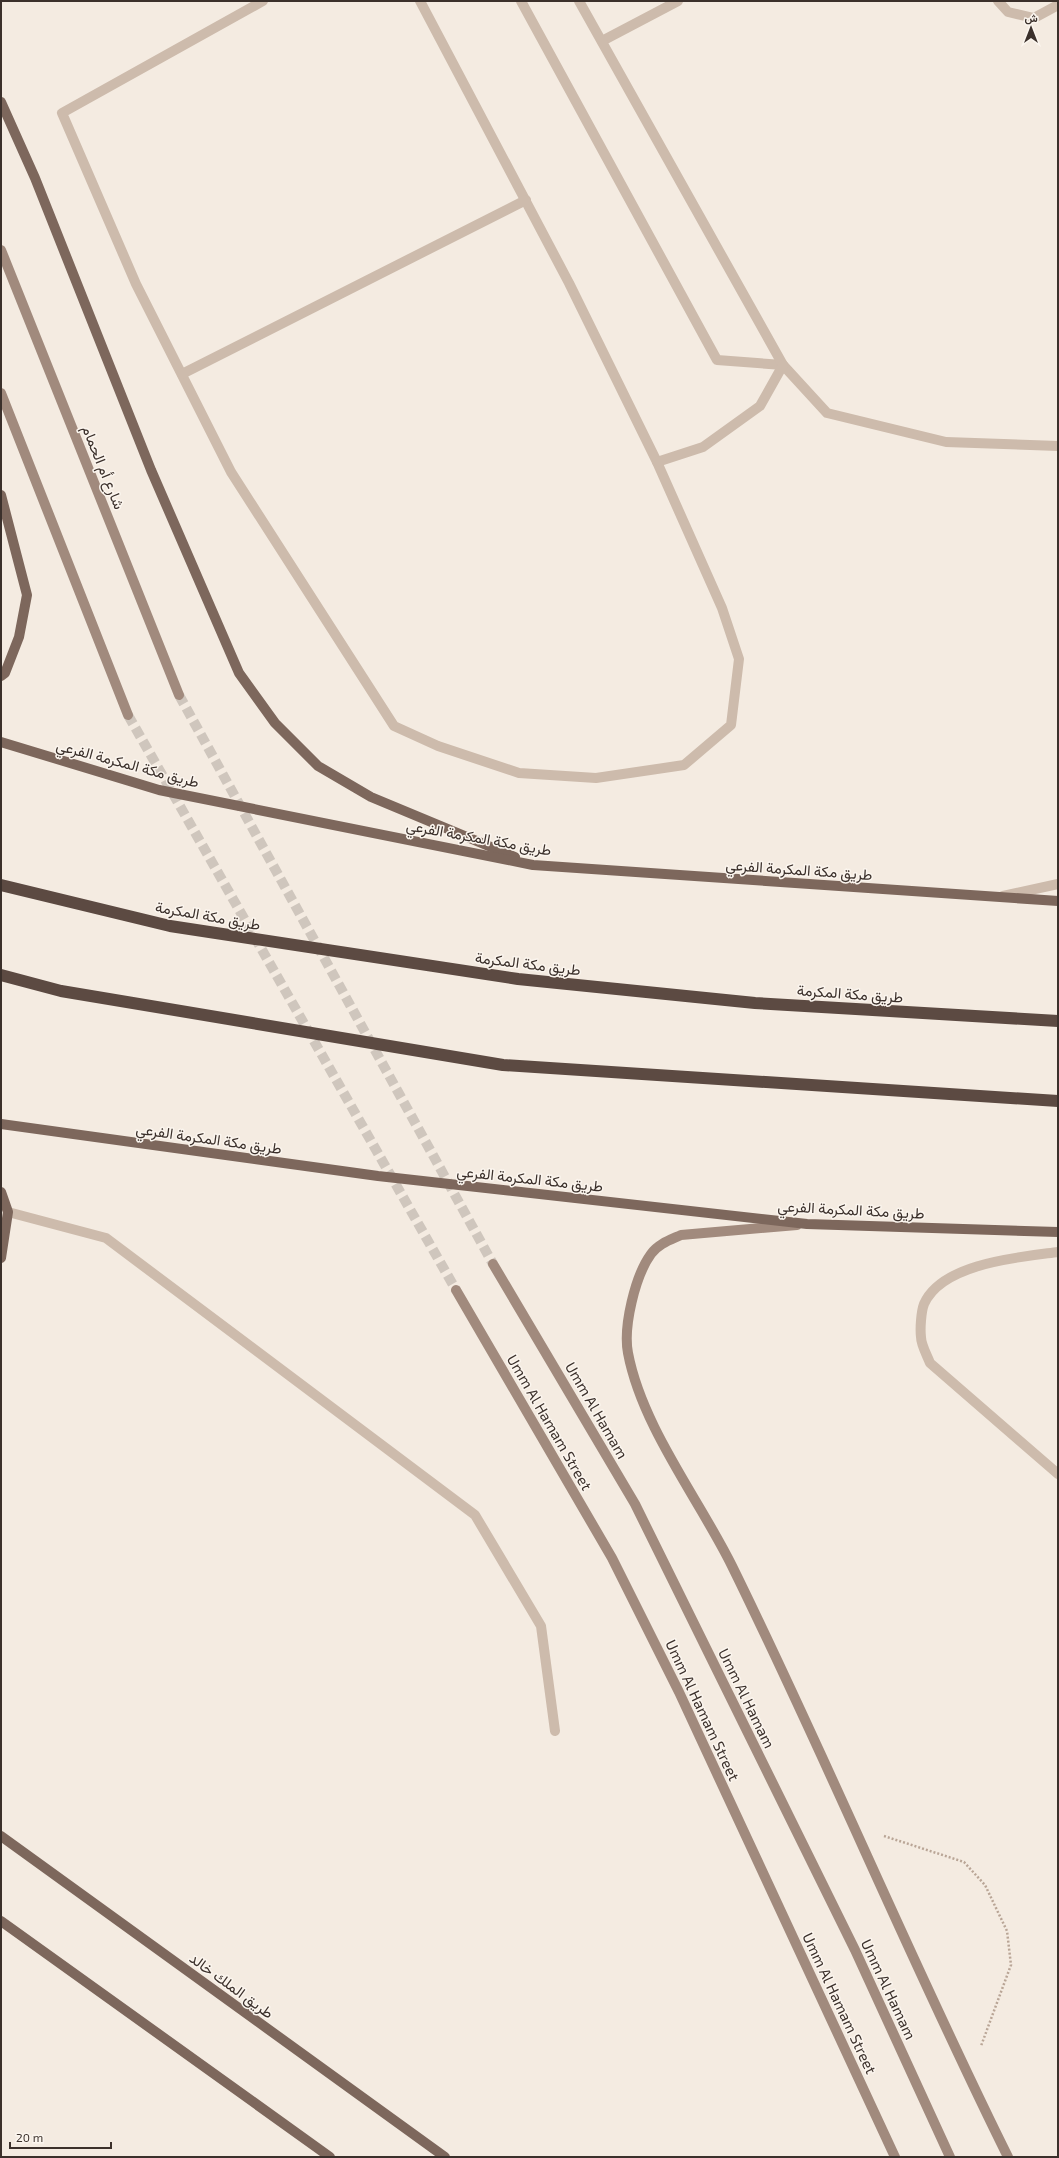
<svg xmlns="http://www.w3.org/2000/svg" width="1059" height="2158" viewBox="0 0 1059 2158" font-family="'Exo 2',Vazirmatn,sans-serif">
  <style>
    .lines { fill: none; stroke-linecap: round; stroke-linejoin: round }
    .secondary-tunnel { stroke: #cfc6bd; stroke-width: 10; stroke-dasharray: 10 5; stroke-linecap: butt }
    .path { stroke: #b9a596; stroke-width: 2.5; stroke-dasharray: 2 2; stroke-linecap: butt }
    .lane { stroke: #cdbbac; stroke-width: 10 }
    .street { stroke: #cdbbac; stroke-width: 10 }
    .secondary { stroke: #a18a7d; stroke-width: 10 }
    .primary { stroke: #7d675c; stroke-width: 10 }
    .highway { stroke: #5c4a42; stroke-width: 12 }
    .labels { text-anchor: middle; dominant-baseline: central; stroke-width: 3; stroke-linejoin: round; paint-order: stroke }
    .street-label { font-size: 15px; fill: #3b302b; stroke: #fbf5ee }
  </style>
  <rect width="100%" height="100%" fill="#f4ebe1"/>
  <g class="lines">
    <g class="secondary-tunnel">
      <polyline points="179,695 493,1264"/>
      <polyline points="128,715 456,1290"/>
    </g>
    <polyline class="path" points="884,1836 964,1862 985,1885 1007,1931 1011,1965 981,2046"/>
    <g class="lane">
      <polyline points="998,1 1008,12 1034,18 1058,5"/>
      <polyline points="602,41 678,1"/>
      <polyline points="8,1212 106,1238 475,1515 541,1626 555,1731"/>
    </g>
    <g class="street">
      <polyline points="263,1 62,113 136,284 231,472 394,726 438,746 519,773 596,778 684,765 731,725 739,659 722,608 657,462 569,283 420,1"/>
      <polyline points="521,1 717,360 783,365"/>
      <polyline points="579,1 783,365 827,413 946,442 1058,446"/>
      <polyline points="182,374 526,200"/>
      <polyline points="657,462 703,447 760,406 783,365"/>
      <polyline points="1003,896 1058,884"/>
      <path d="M1058 1252C1020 1257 942 1263 924 1304 921 1312 920 1329 921 1337 921 1345 927 1355 930 1363L1058 1474"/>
    </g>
    <g class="secondary">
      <polyline points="1,250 179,695"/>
      <polyline points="1,393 128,715"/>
      <path d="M797 1225 681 1235C670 1240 658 1244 651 1254 635 1276 623 1327 628 1353 642 1427 699 1499 732 1566 828 1761 911 1962 1008 2157"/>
      <polyline points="493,1264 635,1504 855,1950 950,2157"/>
      <polyline points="456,1290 612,1558 679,1692 895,2157"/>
    </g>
    <g class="primary">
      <polyline points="1,102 35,178 151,470 239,673 275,723 318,766 371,797 515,857"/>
      <polyline points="1,495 27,595 19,637 5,673 1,676"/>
      <polyline points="1,742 159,790 533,865 1058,901"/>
      <polyline points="1,1124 378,1176 807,1224 1058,1232"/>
      <polyline points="1,1192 8,1212 1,1258"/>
      <polyline points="1,1836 445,2157"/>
      <polyline points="1,1921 330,2157"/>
    </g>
    <g class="highway">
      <polyline points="1,885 170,926 518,979 755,1003 1058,1021"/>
      <polyline points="1,975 61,991 503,1065 1058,1101"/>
    </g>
  </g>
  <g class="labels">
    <g class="street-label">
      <text transform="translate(104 467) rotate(68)">شارع أم الحمام</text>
      <text transform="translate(128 763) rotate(15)">طريق مكة المكرمة الفرعي</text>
      <text transform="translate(479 837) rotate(10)">طريق مكة المكرمة الفرعي</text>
      <text transform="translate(799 869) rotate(4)">طريق مكة المكرمة الفرعي</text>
      <text transform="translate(208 915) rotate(10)">طريق مكة المكرمة</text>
      <text transform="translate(528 963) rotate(7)">طريق مكة المكرمة</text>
      <text transform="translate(850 993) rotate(4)">طريق مكة المكرمة</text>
      <text transform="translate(209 1138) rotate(8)">طريق مكة المكرمة الفرعي</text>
      <text transform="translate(530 1178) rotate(6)">طريق مكة المكرمة الفرعي</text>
      <text transform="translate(851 1209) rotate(3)">طريق مكة المكرمة الفرعي</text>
      <text transform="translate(597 1410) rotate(60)">Umm Al Hamam</text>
      <text transform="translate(550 1422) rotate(60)">Umm Al Hamam Street</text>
      <text transform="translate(747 1698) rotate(64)">Umm Al Hamam</text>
      <text transform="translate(703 1710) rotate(65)">Umm Al Hamam Street</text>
      <text transform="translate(232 1985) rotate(36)">طريق الملك خالد</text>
      <text transform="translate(889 1989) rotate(65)">Umm Al Hamam</text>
      <text transform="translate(840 2003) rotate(65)">Umm Al Hamam Street</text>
    </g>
  </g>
  <rect width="1059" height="2158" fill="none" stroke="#3b302b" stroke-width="4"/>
  <g transform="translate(1031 28)" stroke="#fbf5ee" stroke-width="3" paint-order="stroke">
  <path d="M0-3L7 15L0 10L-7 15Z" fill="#3b302b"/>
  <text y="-6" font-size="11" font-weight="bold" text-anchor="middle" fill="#3b302b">ش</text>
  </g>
  <path d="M10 2142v6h101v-6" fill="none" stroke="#3b302b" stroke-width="2"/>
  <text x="16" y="2142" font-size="12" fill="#3b302b" stroke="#fbf5ee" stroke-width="3" paint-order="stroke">20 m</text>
</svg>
